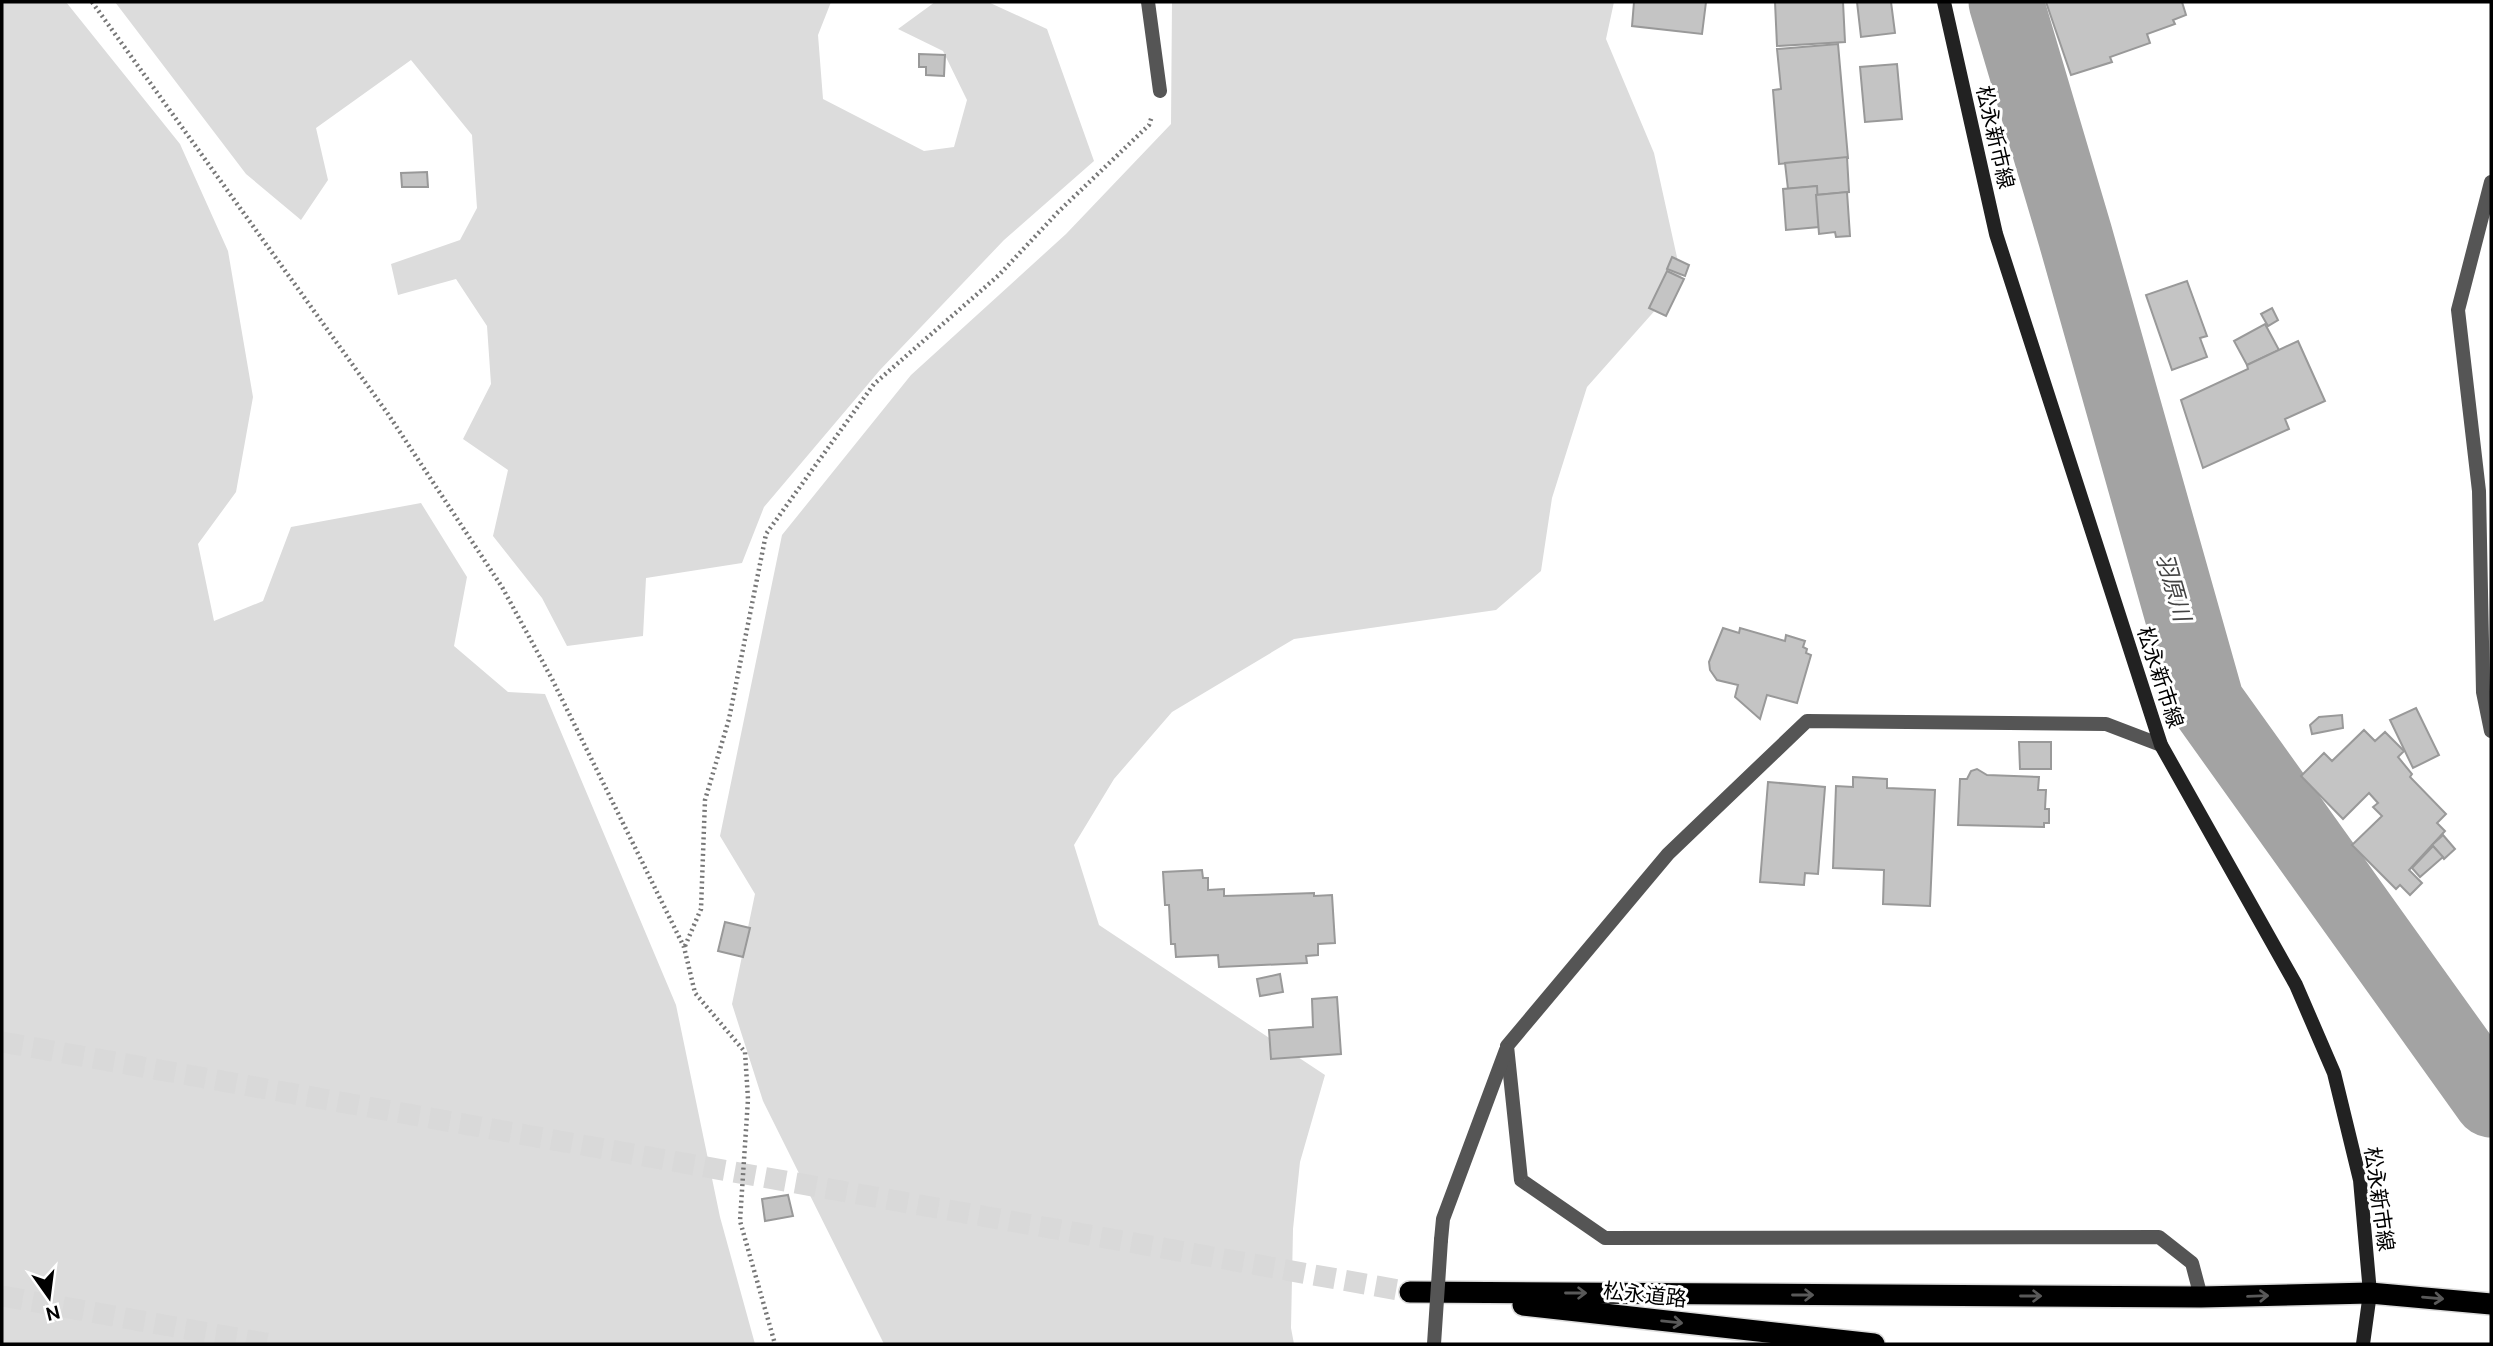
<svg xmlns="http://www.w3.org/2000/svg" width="2493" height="1346" viewBox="0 0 2493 1346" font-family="Ubuntu,'Noto Sans JP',sans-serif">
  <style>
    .green { fill: #dcdcdc }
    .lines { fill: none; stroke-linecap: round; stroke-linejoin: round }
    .river { stroke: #a3a3a3; stroke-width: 75 }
    .building { fill: #c4c4c4; stroke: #999; stroke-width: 2 }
    .highway-tunnel { stroke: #d9d9d9; stroke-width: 21; stroke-dasharray: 21 10; stroke-linecap: butt }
    .highway-casing { stroke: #dbdbdb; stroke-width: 24 }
    .path { stroke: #777; stroke-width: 4.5; stroke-dasharray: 2 3.5; stroke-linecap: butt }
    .street { stroke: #555; stroke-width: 14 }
    .secondary { stroke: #222; stroke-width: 14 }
    .highway { stroke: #000; stroke-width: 21 }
    .street-bridge { stroke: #555; stroke-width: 14 }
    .oneway { stroke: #595959 }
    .labels { text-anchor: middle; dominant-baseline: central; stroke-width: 6; stroke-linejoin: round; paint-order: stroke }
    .street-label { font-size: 21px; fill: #000; stroke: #fff }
    .water-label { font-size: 23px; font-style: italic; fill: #444; stroke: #fff }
  </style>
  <rect width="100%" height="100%" fill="#fff"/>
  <g class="green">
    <polygon points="2,2 66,2 180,144 228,251 253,397 236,492 198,544 214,621 263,601 291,527 421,503 467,577 454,646 508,692 545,694 676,1005 720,1217 755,1344 2,1344"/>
    <polygon points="115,2 831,2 818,35 823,99 924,151 954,147 967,100 943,51 898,29 935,2 988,2 1047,29 1094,161 1004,240 880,370 764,507 742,563 646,578 643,636 567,646 542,598 493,536 508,470 463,439 491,384 487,326 456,279 398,295 391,264 460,240 477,208 472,135 411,60 316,128 328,180 301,220 246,174"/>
    <polygon points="1172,2 1614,2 1606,39 1654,153 1682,280 1587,387 1552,498 1541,571 1496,610 1294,639 1172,712 1114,779 1074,845 1099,925 1325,1075 1300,1162 1293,1229 1291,1328 1294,1344 884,1344 763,1101 732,1004 755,894 720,836 782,535 911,375 1066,234 1171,124"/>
  </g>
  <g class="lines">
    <polyline class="river" points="2006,2 2075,235 2207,703 2491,1100"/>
  </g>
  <g class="building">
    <polygon points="1634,2 1706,2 1702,34 1632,26"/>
    <polygon points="1775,2 1843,2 1845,42 1777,46"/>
    <polygon points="1857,2 1891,2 1895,33 1861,37"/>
    <polygon points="2046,2 2182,2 2186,15 2173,20 2175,24 2147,34 2150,43 2110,57 2112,62 2071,75"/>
    <polygon points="1838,44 1848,158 1779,164 1773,90 1781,89 1777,49"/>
    <polygon points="919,54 945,55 944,76 926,75 926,67 919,67"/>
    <polygon points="1897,64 1902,119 1865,122 1860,67"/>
    <polygon points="1847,157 1849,192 1817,195 1817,186 1788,189 1785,163"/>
    <polygon points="427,172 428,187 402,187 401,173"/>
    <polygon points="1817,186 1819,227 1786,230 1783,189"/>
    <polygon points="1847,192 1850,236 1836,237 1835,232 1819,234 1816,195"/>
    <polygon points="1672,257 1689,265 1685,276 1667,269"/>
    <polygon points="1667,271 1684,279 1666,316 1649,308"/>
    <polygon points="2187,281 2207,336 2200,338 2207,357 2172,370 2146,295"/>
    <polygon points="2272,308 2278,320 2268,326 2261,314"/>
    <polygon points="2265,324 2279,350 2247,365 2234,341"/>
    <polygon points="2298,341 2325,401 2285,419 2289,429 2203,468 2181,400 2248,369 2247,365"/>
    <polygon points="1723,628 1739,633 1740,628 1785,641 1786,635 1805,641 1803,647 1807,649 1806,653 1811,655 1797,703 1767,695 1760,719 1735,697 1738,685 1717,680 1710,670 1709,662"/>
    <polygon points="2416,708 2439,755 2413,768 2390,720"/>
    <polygon points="2342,715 2343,728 2312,734 2310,725 2319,717"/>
    <polygon points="2364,730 2375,741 2385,732 2404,751 2398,757 2412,774 2410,777 2446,814 2437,823 2445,831 2409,870 2422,883 2410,895 2400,885 2396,889 2352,845 2382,816 2373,807 2378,803 2369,793 2343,819 2301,776 2324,753 2332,761"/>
    <polygon points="2019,742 2051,742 2051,769 2020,769"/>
    <polygon points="1977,769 1987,775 2039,777 2038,790 2046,790 2045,809 2049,809 2049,823 2044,823 2044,827 1958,825 1960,779 1967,779 1971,771"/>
    <polygon points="1853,777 1887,779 1887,788 1935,790 1930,906 1883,904 1884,870 1833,868 1836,786 1853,787"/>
    <polygon points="1768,782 1825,787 1818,874 1805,873 1804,885 1760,882"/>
    <polygon points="2443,835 2455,849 2444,859 2432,845"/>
    <polygon points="2433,846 2443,857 2420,877 2412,868"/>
    <polygon points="1202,870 1203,878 1208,878 1208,890 1224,889 1224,896 1314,893 1314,896 1332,895 1335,943 1318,944 1318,955 1306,956 1307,963 1219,967 1218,955 1176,957 1175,944 1171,944 1169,905 1165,905 1163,872"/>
    <polygon points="725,922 750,928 743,957 718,951"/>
    <polygon points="1280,974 1283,992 1260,996 1257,979"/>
    <polygon points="1337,997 1341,1054 1271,1059 1269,1030 1313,1027 1312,999"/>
    <polygon points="788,1195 793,1216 765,1221 762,1199"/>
  </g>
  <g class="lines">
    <g class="highway-tunnel">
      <polyline points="2,1042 1410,1292"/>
      <polyline points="2,1296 270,1344"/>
    </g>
    <g class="highway-casing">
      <g id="highway">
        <polyline points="1410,1292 2201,1297 2370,1293 2491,1304"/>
        <polyline points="1523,1305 1874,1344"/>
      </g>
    </g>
    <g class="path">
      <polyline points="92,2 388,414 502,587 552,679 684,947 695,993 745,1052 748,1099 740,1221 775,1344"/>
      <polyline points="685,946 701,909 705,800 729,719 766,534 874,384 999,275 1058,212 1149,125 1152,116"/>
    </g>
    <g class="street">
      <polyline points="1148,2 1160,91"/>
      <polyline points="2491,182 2458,310 2479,491 2483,692 2491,731"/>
      <polyline points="2161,745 2106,724 1807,721 1668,854 1507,1046 1521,1180 1605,1238 2159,1237 2192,1263 2201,1297"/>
      <polyline points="1441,1240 1443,1219 1506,1050"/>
    </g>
    <polyline class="secondary" points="1944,2 1996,234 2161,745 2296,985 2334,1073 2360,1180 2370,1293 2363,1344"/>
    <use href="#highway" class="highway"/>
    <polyline class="street-bridge" points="1434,1344 1441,1240"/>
  </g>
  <defs><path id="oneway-shaft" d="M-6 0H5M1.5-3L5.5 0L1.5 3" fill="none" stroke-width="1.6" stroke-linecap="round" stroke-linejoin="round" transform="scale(1.75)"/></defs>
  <g class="oneway">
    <use href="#oneway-shaft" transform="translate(1576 1293)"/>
    <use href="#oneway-shaft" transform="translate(1803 1295)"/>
    <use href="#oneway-shaft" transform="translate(2031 1296)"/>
    <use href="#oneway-shaft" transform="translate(2258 1296) rotate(-2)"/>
    <use href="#oneway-shaft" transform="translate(2433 1298) rotate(5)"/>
    <use href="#oneway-shaft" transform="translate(1672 1322) rotate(6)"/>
  </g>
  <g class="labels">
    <g class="street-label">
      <text transform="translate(1996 137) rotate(77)">松永新市線</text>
      <text transform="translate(2161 677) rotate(72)">松永新市線</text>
      <text transform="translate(2380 1199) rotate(82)">松永新市線</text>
      <text transform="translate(1645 1294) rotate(6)">松永道路</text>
    </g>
    <g class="water-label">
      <text transform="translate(2174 587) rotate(74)">羽原川</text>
    </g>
  </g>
  <rect width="2493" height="1346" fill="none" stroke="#000000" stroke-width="7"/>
  <g transform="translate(49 1297) rotate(166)" stroke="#ffffff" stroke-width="5" paint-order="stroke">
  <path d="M0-5L12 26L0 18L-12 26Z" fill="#000000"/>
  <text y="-10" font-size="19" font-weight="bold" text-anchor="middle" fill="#000000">N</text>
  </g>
</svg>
